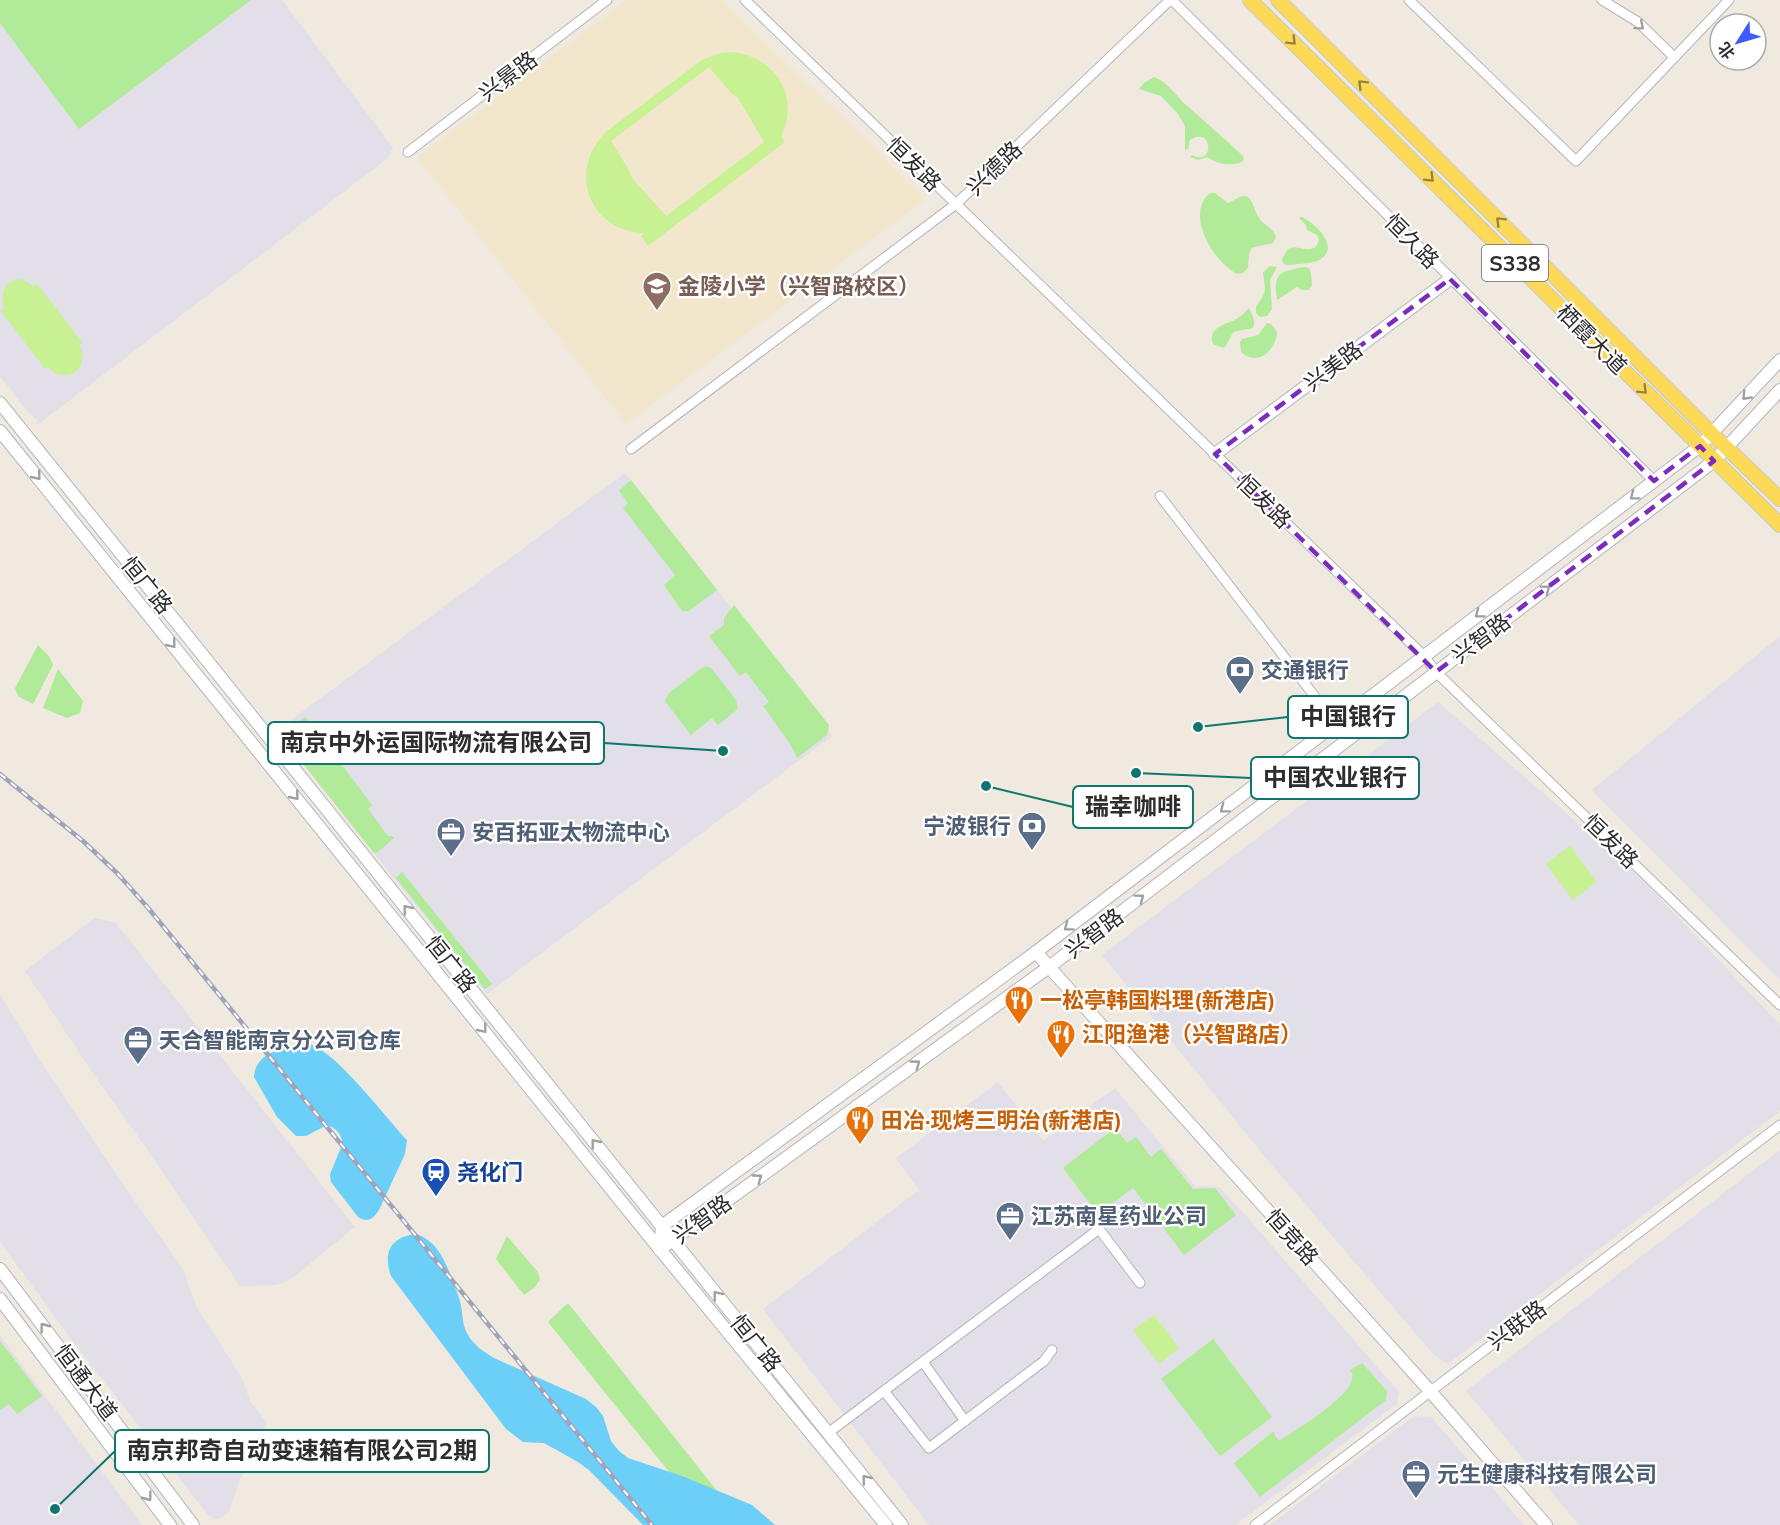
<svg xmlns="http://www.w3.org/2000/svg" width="1780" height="1525" viewBox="0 0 1780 1525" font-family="Mulish,'Noto Sans SC',sans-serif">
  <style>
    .industrial { fill: #e2dfe8 }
    .education { fill: #f2e7cd }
    .green { fill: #b1ea98 }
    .pitch { fill: #c7f193; fill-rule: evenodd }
    .water { fill: #6bcff8 }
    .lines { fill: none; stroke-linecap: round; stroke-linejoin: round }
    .street-casing { stroke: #b3b5c1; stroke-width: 11 }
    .secondary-casing { stroke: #b3b5c1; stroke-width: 14 }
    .primary-casing { stroke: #c8c8c8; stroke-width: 16 }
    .street { stroke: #fff; stroke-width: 9 }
    .secondary { stroke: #fff; stroke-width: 12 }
    .primary { stroke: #fcda57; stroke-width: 14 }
    .rail-casing { stroke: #a0a3b9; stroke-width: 4.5 }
    .rail { stroke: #fff; stroke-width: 2; stroke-dasharray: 7; stroke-linecap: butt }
    .oneway { stroke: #a0a0a0 }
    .oneway2 { stroke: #948442 }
    .marked { fill: none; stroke: #7b2cbf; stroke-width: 4.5; stroke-dasharray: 12 8; stroke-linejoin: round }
    .labels { text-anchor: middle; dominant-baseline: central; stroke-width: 4.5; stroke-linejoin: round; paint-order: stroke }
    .shield { fill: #fff; stroke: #6c6c6c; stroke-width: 1.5 }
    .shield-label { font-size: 21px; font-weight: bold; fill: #2d2d2d }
    .street-label { font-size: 22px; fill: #2d2d2d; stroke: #fff }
    .education-label { font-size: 22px; font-weight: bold; fill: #785e54; stroke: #fff; text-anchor: start }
    .service-label { font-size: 22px; font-weight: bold; fill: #4e5e75; stroke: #fff; text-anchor: start }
    .food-label { font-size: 22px; font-weight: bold; fill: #c56008; stroke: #fff; text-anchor: start }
    .transit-label { font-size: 22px; font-weight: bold; fill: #164399; stroke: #fff; text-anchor: start }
    .leader { fill: none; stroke: #0f766e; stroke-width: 2 }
    .callout-dot { fill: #0f766e; stroke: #fff; stroke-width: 2 }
    .callout { fill: #fff; stroke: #0f766e; stroke-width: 2 }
    .callout-label { font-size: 24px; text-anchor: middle; font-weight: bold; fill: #2d2d2d }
  </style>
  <rect width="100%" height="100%" fill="#efe9df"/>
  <g class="industrial">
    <polygon points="0,0 282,0 393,148 387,159 37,425 37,420 28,412 0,376"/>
    <polygon points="625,473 832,736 487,994 276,731"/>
    <polygon points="1780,636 1780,980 1592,790"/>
    <polygon points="1438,702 1642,879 1780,1025 1780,1111 1448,1364 1433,1354 1265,1157 1102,955"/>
    <polygon points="95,918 116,923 355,1227 291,1279 277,1285 240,1286 147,1149 92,1072 25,971"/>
    <polygon points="0,994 44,1067 125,1187 183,1269 197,1308 242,1378 250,1401 267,1423 238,1484 229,1512 223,1517 216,1519 209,1516 75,1344 0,1242"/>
    <polygon points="998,1082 1043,1141 1115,1088 1195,1186 1219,1187 1247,1217 1399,1392 1397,1404 1235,1525 929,1525 763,1309 919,1190 896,1158"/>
    <polygon points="1780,1150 1780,1525 1579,1525 1466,1391"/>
    <polygon points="0,1336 142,1525 0,1525"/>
    <polygon points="1414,1416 1431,1417 1524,1525 1270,1525"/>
  </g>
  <polygon class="education" points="626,0 722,0 926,199 626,424 417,157"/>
  <g class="green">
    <polygon points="0,0 251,0 79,129 0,23"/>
    <path d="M1154 77C1168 82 1176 96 1186 105 1205 122 1224 138 1243 156L1244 160 1240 163C1228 166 1218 164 1207 157L1198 160 1190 157 1192 155C1216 167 1212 124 1190 140L1188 149 1185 150V126L1178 114 1161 96 1139 89 1144 83Z"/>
    <path d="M1210 193H1215L1228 203 1242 196H1247C1254 202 1254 211 1259 218 1265 226 1273 228 1276 237L1273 243 1251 248 1249 255 1248 268 1243 273 1237 274C1214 262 1184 215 1210 193Z"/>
    <path d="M1302 217C1316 224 1343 249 1317 261 1308 264 1296 264 1287 265L1283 263 1282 259 1288 249C1298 244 1305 253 1316 247L1319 240 1317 235 1307 230 1306 225 1299 218Z"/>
    <path d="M1270 266 1277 267 1270 280 1272 309 1267 316 1260 317 1256 313V306C1268 291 1265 290 1263 272Z"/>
    <path d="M1304 267 1309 268 1311 273 1312 286 1308 290H1302L1297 287 1277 300C1273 273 1279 272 1304 267Z"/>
    <path d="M1249 308C1252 314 1256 321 1253 328L1233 332 1226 346 1223 348 1213 344C1207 326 1227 325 1238 318 1242 316 1245 312 1249 308Z"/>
    <path d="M1267 323 1271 324 1277 332C1276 351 1257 367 1241 352L1240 342 1242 339 1258 335Z"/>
    <polygon points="631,480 717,590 689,611 682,611 664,585 675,575 623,508 628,503 619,491"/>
    <polygon points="734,605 829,725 827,735 797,758 791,745 763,706 769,702 746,672 740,676 709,636 724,625 724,618"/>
    <polygon points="38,645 49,656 53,665 33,704 18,696 15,688"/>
    <polygon points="707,666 712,669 736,700 738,709 718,725 712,718 691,735 665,701 669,693 702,668"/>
    <polygon points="58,669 83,701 80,713 67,718 43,708"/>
    <polygon points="305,717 308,720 304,724 310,732 315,729 372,805 368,809 388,836 392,836 394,838 378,852 374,853 283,738 286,731"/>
    <polygon points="402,872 492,984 485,989 396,878"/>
    <polygon points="1111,1122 1127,1143 1136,1137 1151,1157 1161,1149 1193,1189 1215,1188 1236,1215 1184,1255 1133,1188 1098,1214 1063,1168 1111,1131 1107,1125"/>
    <polygon points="507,1236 537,1271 540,1279 535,1287 524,1295 496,1259"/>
    <polygon points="568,1303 744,1525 712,1525 548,1322"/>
    <polygon points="1213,1339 1272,1417 1220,1456 1161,1379"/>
    <polygon points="0,1341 42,1396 17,1414 9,1404 0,1410"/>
    <path d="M1362 1363 1387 1391 1386 1400 1260 1497 1234 1463 1274 1431 1275 1436 1279 1441C1295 1431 1350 1397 1352 1379 1353 1375 1352 1373 1350 1370Z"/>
  </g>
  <g class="pitch">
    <path d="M733 52C777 58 800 97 781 137L785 142 648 246 641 236 644 233C589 231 566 170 607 131L702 60 717 54ZM709 67 732 94 738 98 764 142 666 216 632 178 629 170 611 141Z"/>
    <path d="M22 279 33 286 37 284 82 342 79 345C92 368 66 387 48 367L45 369 1 311 4 309C0 293 4 280 22 279Z"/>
    <polygon points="1570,846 1597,882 1573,900 1546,864"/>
    <polygon points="1154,1315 1179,1348 1159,1364 1133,1330"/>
  </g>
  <g class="water">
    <path d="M309 1044C334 1049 387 1119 407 1140L405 1154 379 1210C373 1219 368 1223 358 1217L331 1182 330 1174 342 1145C343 1135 336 1128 327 1125L306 1136H296L277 1117 254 1077C255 1051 288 1046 309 1044Z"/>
    <path d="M416 1234C438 1241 446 1263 454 1284 456 1291 460 1298 461 1306 463 1315 462 1324 467 1333 473 1345 483 1351 494 1358L586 1399 596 1407 603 1416 611 1441 619 1451 628 1458 682 1476 752 1505 775 1525H643L589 1470 578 1462 544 1443 523 1442 506 1429 391 1276C383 1253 390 1237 416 1234Z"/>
  </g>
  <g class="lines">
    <g class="street-casing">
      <g id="street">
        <polyline points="745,0 1424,656 1436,672 1780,1005"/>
        <polyline points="1172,0 1654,481"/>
        <polyline points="1409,0 1576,161 1729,0"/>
        <polyline points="1602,0 1638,22 1674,57"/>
        <polyline points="408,152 607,0"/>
        <polyline points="631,449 956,204 1170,0"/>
        <polyline points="1160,496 1336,724"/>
        <polyline points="923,1362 965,1421"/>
        <polyline points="884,1391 929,1448 1044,1361 1052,1350"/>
        <polyline points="828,1433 1099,1229 1140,1283"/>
        <polyline points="1255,1525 1780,1125"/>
      </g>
    </g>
    <g class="secondary-casing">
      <g id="secondary">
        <polyline points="0,403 902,1525"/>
        <polyline points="0,431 649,1236 886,1525"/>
        <polyline points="1215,454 1450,279"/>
        <polyline points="1036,952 1049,967 1430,1391 1546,1525"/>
        <polyline points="666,1245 1049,967 1714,461 1780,390"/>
        <polyline points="660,1250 662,1226 1036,952 1700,446 1780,360"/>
        <polyline points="0,1269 193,1525"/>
        <polyline points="0,1299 170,1525"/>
      </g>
    </g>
    <g class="primary-casing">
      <g id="primary">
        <polyline points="1250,0 1780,525"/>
        <polyline points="1278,0 1711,433 1780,499"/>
      </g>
    </g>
    <use href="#street" class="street"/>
    <use href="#secondary" class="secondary"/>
    <use href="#primary" class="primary"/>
    <g class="rail-casing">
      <polyline id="rail" points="0,774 83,841 118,874 149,909 652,1525"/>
    </g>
    <use href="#rail" class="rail"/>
  </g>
  <defs><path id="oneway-chevron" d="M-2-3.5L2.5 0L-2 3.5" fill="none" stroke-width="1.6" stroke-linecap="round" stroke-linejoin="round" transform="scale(1.5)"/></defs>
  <g class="oneway">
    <use href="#oneway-chevron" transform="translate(1640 26) rotate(40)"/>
    <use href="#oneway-chevron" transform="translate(1746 396) rotate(134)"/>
    <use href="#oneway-chevron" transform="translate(37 476) rotate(51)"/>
    <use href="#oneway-chevron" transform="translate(1634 496) rotate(143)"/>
    <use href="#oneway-chevron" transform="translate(1546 589) rotate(-37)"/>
    <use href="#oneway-chevron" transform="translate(1479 614) rotate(143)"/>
    <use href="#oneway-chevron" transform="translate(172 644) rotate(51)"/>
    <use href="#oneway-chevron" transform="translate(295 796) rotate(51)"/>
    <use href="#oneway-chevron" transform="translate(1224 809) rotate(143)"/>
    <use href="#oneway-chevron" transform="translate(1140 898) rotate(-37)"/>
    <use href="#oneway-chevron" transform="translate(407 909) rotate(-129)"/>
    <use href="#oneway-chevron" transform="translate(1068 927) rotate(143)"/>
    <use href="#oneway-chevron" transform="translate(483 1029) rotate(51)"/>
    <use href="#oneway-chevron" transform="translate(916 1064) rotate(-36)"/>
    <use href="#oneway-chevron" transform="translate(595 1143) rotate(-129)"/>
    <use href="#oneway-chevron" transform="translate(758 1178) rotate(-36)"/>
    <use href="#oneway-chevron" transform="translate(717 1295) rotate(-129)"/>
    <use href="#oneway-chevron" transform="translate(44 1327) rotate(-127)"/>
    <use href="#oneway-chevron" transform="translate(866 1479) rotate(-129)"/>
    <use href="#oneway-chevron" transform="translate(148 1497) rotate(53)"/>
  </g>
  <g class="oneway2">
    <use href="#oneway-chevron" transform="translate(1292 41) rotate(45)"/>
    <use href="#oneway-chevron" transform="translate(1362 84) rotate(-135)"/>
    <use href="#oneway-chevron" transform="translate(1430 178) rotate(45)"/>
    <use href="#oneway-chevron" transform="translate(1500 221) rotate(-135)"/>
    <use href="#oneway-chevron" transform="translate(1643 390) rotate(45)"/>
  </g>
  <path class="marked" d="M1450 279 1654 481 1700 446 1714 461 1436 672 1215 454Z"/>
  <defs>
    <g id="school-pin" transform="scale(1.5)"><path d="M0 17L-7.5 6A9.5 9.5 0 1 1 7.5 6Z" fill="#8d6e63" stroke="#fff"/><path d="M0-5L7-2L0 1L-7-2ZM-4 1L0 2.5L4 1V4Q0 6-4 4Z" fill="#fff"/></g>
    <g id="bank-pin" transform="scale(1.5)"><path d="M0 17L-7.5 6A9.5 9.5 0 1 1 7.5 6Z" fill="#5c6f8a" stroke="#fff"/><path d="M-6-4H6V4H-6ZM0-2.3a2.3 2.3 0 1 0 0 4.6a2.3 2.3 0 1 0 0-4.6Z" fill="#fff"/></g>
    <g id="office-pin" transform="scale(1.5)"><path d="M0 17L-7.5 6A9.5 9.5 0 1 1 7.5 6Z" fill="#5c6f8a" stroke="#fff"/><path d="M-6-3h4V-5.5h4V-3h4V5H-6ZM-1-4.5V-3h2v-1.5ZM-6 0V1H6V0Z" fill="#fff"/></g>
    <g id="restaurant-pin" transform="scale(1.5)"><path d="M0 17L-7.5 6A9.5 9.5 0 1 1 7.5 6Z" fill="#e8710a" stroke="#fff"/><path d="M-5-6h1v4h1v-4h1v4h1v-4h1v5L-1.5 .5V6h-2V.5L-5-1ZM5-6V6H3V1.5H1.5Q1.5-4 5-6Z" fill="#fff"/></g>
    <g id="station-pin" transform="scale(1.5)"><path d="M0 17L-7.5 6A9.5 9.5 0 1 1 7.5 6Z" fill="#1a4fb4" stroke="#fff"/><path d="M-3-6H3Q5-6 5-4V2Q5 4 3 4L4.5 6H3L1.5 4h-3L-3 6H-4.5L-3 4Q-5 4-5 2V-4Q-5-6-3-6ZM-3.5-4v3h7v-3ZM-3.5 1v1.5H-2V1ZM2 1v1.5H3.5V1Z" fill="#fff"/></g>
  </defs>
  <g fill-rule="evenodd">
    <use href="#school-pin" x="657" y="286"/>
    <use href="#bank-pin" x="1240" y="670"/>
    <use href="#bank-pin" x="1032" y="826"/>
    <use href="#office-pin" x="451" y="832"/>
    <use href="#restaurant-pin" x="1019" y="1000"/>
    <use href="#restaurant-pin" x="1061" y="1034"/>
    <use href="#office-pin" x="138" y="1040"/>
    <use href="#restaurant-pin" x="860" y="1120"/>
    <use href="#station-pin" x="436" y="1172"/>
    <use href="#office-pin" x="1010" y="1216"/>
    <use href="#office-pin" x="1416" y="1474"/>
  </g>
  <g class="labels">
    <rect class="shield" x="1482" y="245" width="66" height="36" rx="4.5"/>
    <g class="shield-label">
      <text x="1515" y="263">S338</text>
    </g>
    <g class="street-label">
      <text transform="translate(508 76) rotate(-37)">兴景路</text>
      <text transform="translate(914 164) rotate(44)">恒发路</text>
      <text transform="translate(994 168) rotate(-44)">兴德路</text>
      <text transform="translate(1412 241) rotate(45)">恒久路</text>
      <text transform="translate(1592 339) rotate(45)">栖霞大道</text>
      <text transform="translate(1333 366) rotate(-37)">兴美路</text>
      <text transform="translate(1264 501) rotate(44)">恒发路</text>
      <text transform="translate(147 585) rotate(51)">恒广路</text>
      <text transform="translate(1481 638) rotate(-37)">兴智路</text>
      <text transform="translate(1611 841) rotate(44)">恒发路</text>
      <text transform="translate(1094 933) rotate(-37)">兴智路</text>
      <text transform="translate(451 964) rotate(51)">恒广路</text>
      <text transform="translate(702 1219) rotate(-36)">兴智路</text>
      <text transform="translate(1292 1237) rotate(48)">恒竞路</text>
      <text transform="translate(1517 1325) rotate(-37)">兴联路</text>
      <text transform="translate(756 1343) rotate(51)">恒广路</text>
      <text transform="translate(86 1382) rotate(53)">恒通大道</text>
    </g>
    <g class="education-label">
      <text x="678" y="286">金陵小学（兴智路校区）</text>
    </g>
    <g class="service-label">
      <text x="1261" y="670">交通银行</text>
      <text x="1011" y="826" text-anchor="end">宁波银行</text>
      <text x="472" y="832">安百拓亚太物流中心</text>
      <text x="159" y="1040">天合智能南京分公司仓库</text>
      <text x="1031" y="1216">江苏南星药业公司</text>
      <text x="1437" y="1474">元生健康科技有限公司</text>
    </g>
    <g class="food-label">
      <text x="1040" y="1000">一松亭韩国料理(新港店)</text>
      <text x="1082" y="1034">江阳渔港（兴智路店）</text>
      <text x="881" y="1120">田冶·现烤三明治(新港店)</text>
    </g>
    <g class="transit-label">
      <text x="457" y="1172">尧化门</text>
    </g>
  </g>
  <path class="leader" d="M1198 727L1288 717M723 751L604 743M1136 773L1251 778M986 786L1073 807M55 1509L115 1451"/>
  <g class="callout-dot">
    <circle cx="1198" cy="727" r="6"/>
    <circle cx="723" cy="751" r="6"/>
    <circle cx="1136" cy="773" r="6"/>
    <circle cx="986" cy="786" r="6"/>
    <circle cx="55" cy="1509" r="6"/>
  </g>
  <g class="callout">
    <rect x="1288" y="696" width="120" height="42" rx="6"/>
    <rect x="268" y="722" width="336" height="42" rx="6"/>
    <rect x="1251" y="757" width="168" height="42" rx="6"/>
    <rect x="1073" y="786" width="120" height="42" rx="6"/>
    <rect x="115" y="1430" width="374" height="42" rx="6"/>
  </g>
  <g class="callout-label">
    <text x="1348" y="725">中国银行</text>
    <text x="436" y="751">南京中外运国际物流有限公司</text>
    <text x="1335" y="786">中国农业银行</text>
    <text x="1133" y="815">瑞幸咖啡</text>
    <text x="302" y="1459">南京邦奇自动变速箱有限公司2期</text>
  </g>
  <g transform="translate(1738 42) rotate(233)"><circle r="28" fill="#ffffff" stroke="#ababab" stroke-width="1.5"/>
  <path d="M0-4.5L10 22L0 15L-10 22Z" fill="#3c5cff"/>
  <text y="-9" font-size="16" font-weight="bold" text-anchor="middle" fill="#2d2d2d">北</text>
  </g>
</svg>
